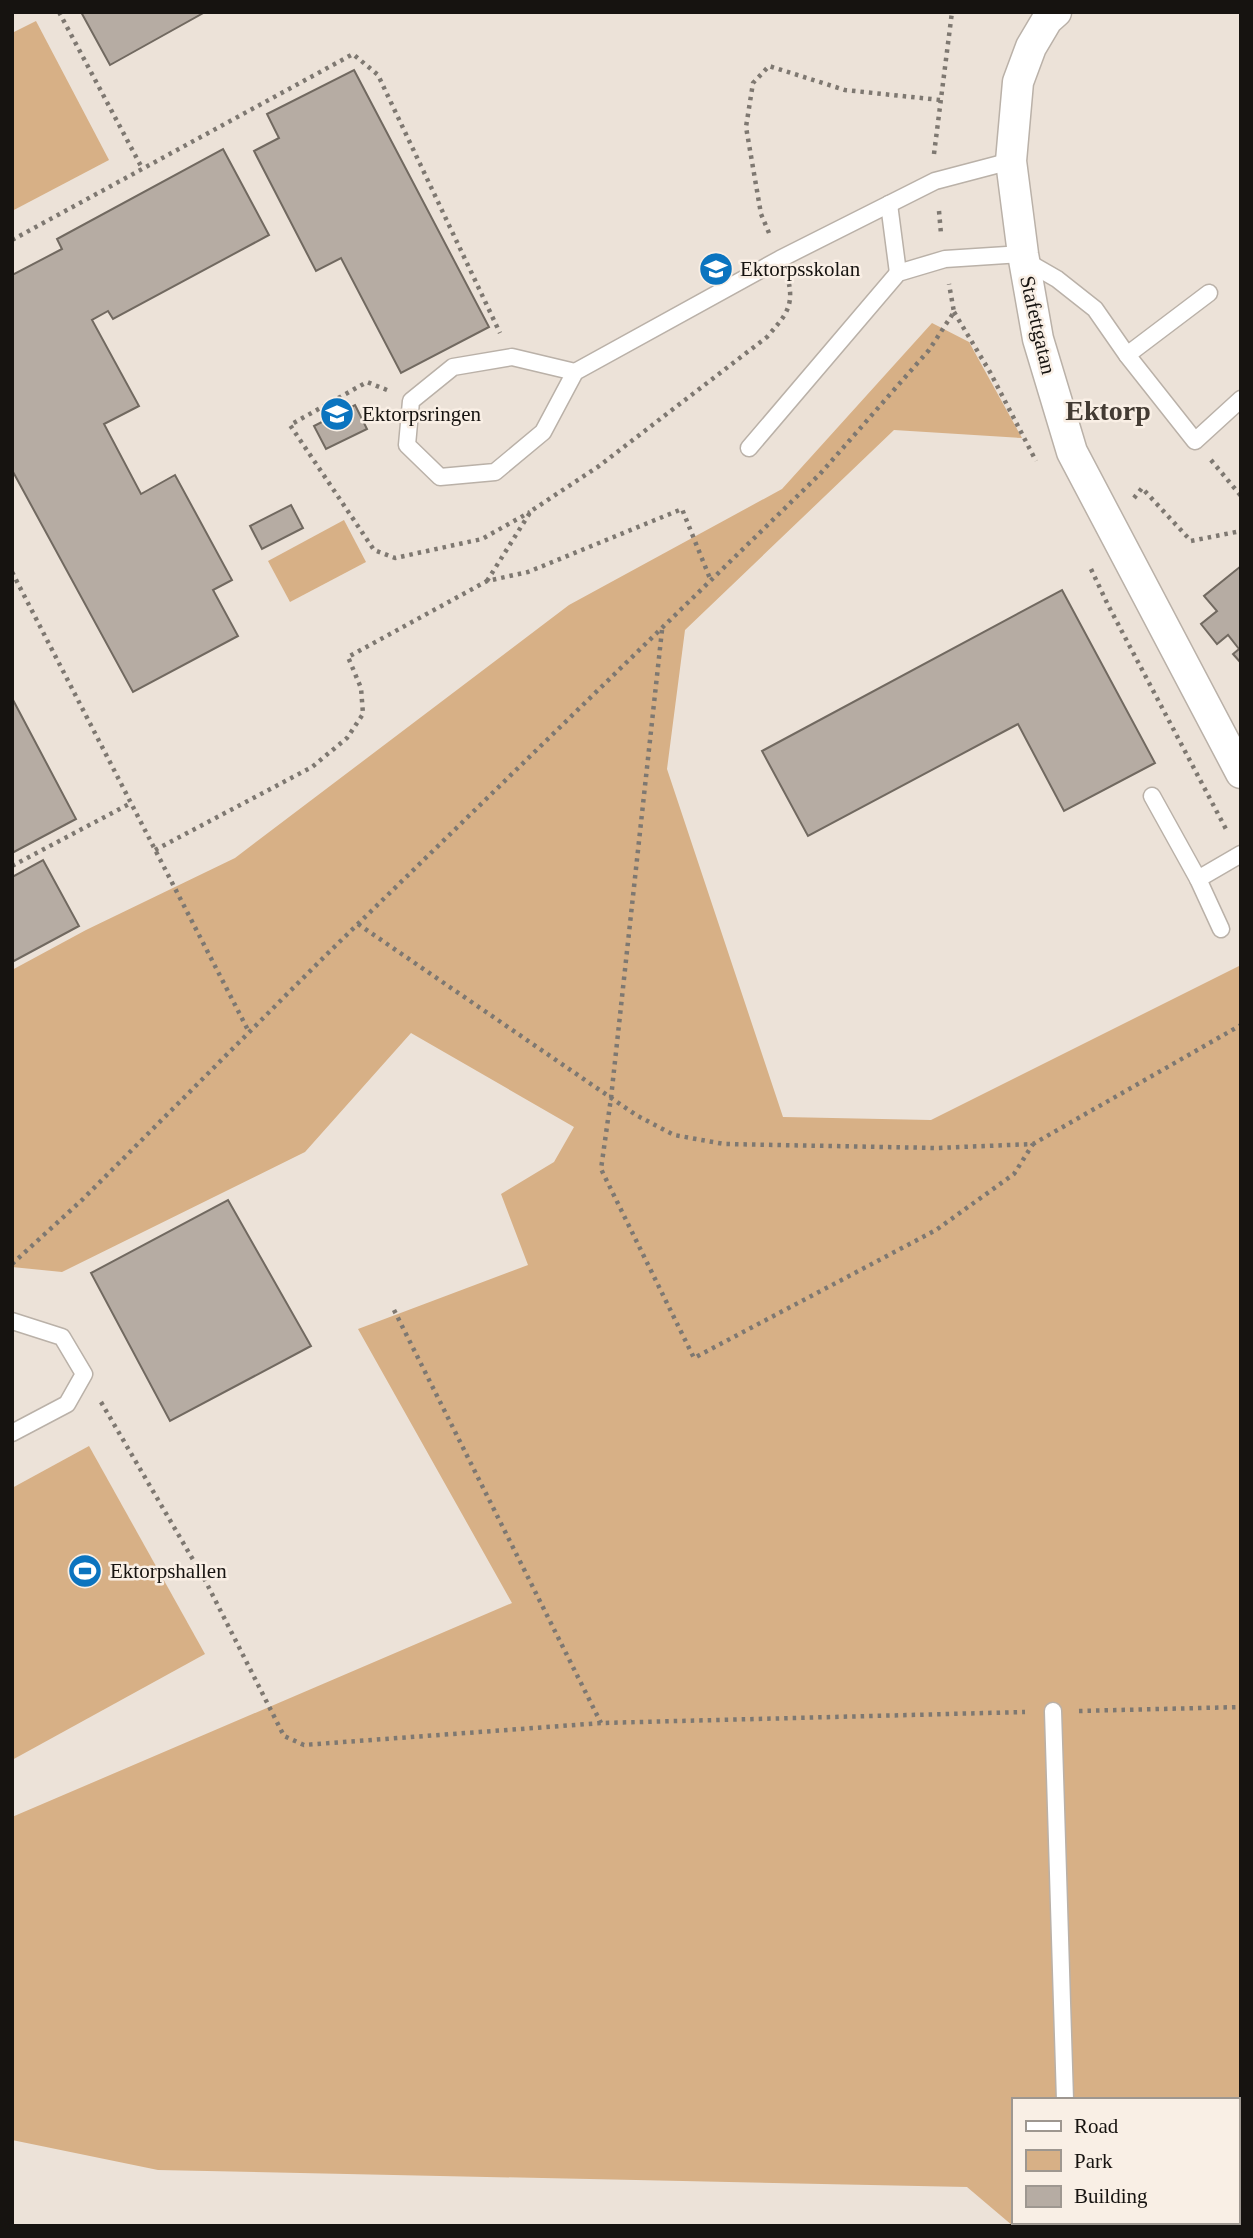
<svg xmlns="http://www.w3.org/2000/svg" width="1253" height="2238" viewBox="0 0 1253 2238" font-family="Georgia,serif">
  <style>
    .green { fill: #d7b086; fill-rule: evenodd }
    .building { fill: #b6aca3; stroke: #716960; stroke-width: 2 }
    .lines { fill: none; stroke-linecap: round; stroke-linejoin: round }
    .service-casing { stroke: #bab1a8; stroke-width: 19 }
    .minor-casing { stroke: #bab1a8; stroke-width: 33 }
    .path { stroke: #7e7871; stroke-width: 4.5; stroke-dasharray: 3.5 5; stroke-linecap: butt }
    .service { stroke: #fff; stroke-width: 16 }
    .minor { stroke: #fff; stroke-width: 30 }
    .labels { text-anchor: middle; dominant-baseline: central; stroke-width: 5; stroke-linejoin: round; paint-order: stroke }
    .poi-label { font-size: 21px; fill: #161310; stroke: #f9efe5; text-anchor: start }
    .street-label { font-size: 21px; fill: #161310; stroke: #f9efe5 }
    .district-label { font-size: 28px; font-weight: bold; fill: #433b33; stroke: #f9efe5 }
  </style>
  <rect width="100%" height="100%" fill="#ece2d8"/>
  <g class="green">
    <polygon points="36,21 109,160 12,211 12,33"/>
    <path d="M932 323 969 342 1022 438 894 430 685 630 667 769 783 1117 931 1120 1241 965V2226H1013L967 2187 158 2170 12 2140V1817L512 1603 358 1329 528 1265 501 1194 554 1162 574 1127 411 1033 305 1152 62 1272 12 1267V970L86 930 235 858 569 605 782 489ZM1013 2100H1237V2222H1013Z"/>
    <polygon points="344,520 366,562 290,602 268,561"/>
    <polygon points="89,1446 205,1654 12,1760 12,1488"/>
  </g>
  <g class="building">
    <polygon points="81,12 205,12 110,65"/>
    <polygon points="354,70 489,327 401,373 341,258 316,271 254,151 279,138 267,114"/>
    <polygon points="223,149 269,235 113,319 108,311 92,320 139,406 104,424 141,494 175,475 232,580 213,590 238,636 133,692 12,470 12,275 62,249 57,239"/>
    <polygon points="355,405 367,429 326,449 314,426"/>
    <polygon points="291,505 303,528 262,549 250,526"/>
    <polygon points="1241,566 1241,663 1233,654 1239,649 1228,635 1217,644 1201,624 1217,611 1204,596"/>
    <polygon points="1062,590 1155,763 1064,811 1018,724 808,836 762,751"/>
    <polygon points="12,698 76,819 12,853"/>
    <polygon points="43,860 79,926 12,962 12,877"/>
    <polygon points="228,1200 311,1346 170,1421 91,1273"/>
  </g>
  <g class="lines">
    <g class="service-casing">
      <g id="service">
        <polyline points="889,204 898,273"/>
        <polyline points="1024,260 1057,279 1095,309 1127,355 1195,441 1241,399"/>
        <polyline points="1127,355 1209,293"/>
        <polyline points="575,372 543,432 495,472 440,477 407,445 411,401 453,367 512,357 575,372 780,259 935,181 1011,161"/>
        <polyline points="749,448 898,273 945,259 1023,254"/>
        <polyline points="1152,796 1198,879 1241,854"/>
        <polyline points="1198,879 1221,929"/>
        <polyline points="12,1321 62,1337 84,1374 67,1404 12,1433"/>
        <polyline points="1053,1711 1065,2100"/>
        <polyline points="1237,2191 1241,2191"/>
      </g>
    </g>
    <g class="minor-casing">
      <polyline id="minor" points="1056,12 1047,20 1031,47 1018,82 1011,161 1023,254 1038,339 1072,452 1241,773"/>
    </g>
    <g class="path">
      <polyline points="59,12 142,168"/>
      <polyline points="934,154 952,12"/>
      <polyline points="939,211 941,234"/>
      <polyline points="769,233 761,214 746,127 753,83 769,66 845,90 940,100"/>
      <polyline points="12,240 353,54 378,75 500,333"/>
      <polyline points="954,312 990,372 1036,461"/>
      <polyline points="387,390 367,382 290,425 374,550 395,558 482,539 530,512"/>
      <polyline points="1211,460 1241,496"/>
      <polyline points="1134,498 1142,488 1191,541 1241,531"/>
      <polyline points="1091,569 1108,605 1227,831"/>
      <polyline points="12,572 249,1032"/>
      <path d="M487 581 531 511 599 466 767 337C782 319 794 309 789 284"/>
      <polyline points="662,630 611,1098 601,1169 694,1358 936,1230 1014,1174 1033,1144"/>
      <polyline points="155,850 312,767 347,738 363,714 361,688 348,657 487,581 528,572 682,509 711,581"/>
      <polyline points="12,866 131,803"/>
      <polyline points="358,924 636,1115 674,1135 724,1144 937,1148 1033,1144 1241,1025"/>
      <polyline points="12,1264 82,1200 325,956 820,474 929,350 954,312 949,284"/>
      <polyline points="394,1310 601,1723"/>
      <polyline points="101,1402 206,1582 284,1736 304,1745 601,1723 1025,1712"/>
      <polyline points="1079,1711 1241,1707"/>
    </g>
    <use href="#service" class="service"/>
    <use href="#minor" class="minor"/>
  </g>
  <defs>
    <g id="school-disc" transform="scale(1.75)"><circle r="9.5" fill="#0b74bf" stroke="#f9efe5"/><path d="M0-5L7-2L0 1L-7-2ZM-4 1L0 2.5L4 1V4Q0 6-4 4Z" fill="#fff"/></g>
    <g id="stadium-disc" transform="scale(1.75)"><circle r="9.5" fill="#0b74bf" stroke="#f9efe5"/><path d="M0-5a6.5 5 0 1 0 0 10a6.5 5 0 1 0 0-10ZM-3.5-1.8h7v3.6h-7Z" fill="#fff"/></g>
  </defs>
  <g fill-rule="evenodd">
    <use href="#school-disc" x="716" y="269"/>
    <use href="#school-disc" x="337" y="414"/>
    <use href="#stadium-disc" x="85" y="1571"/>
  </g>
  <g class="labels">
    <g class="poi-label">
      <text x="740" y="269">Ektorpsskolan</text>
      <text x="362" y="414">Ektorpsringen</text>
      <text x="110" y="1571">Ektorpshallen</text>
    </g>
    <g class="street-label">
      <text transform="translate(1038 325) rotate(77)">Stafettgatan</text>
    </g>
    <g class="district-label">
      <text x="1108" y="410">Ektorp</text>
    </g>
  </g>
  <rect width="1253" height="2238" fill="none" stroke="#161310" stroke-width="28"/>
  <rect x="1012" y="2098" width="228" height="126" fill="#f9efe5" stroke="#9e9790" stroke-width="2"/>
  <rect x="1026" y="2121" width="35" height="10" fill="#ffffff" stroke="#9e9790" stroke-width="2"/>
  <text x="1074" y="2133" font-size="21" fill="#161310">Road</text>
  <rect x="1026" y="2150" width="35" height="21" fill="#d7b086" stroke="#9e9790" stroke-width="2"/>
  <text x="1074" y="2168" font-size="21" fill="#161310">Park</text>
  <rect x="1026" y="2186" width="35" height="21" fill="#b6aca3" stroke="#9e9790" stroke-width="2"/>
  <text x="1074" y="2203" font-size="21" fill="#161310">Building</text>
</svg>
